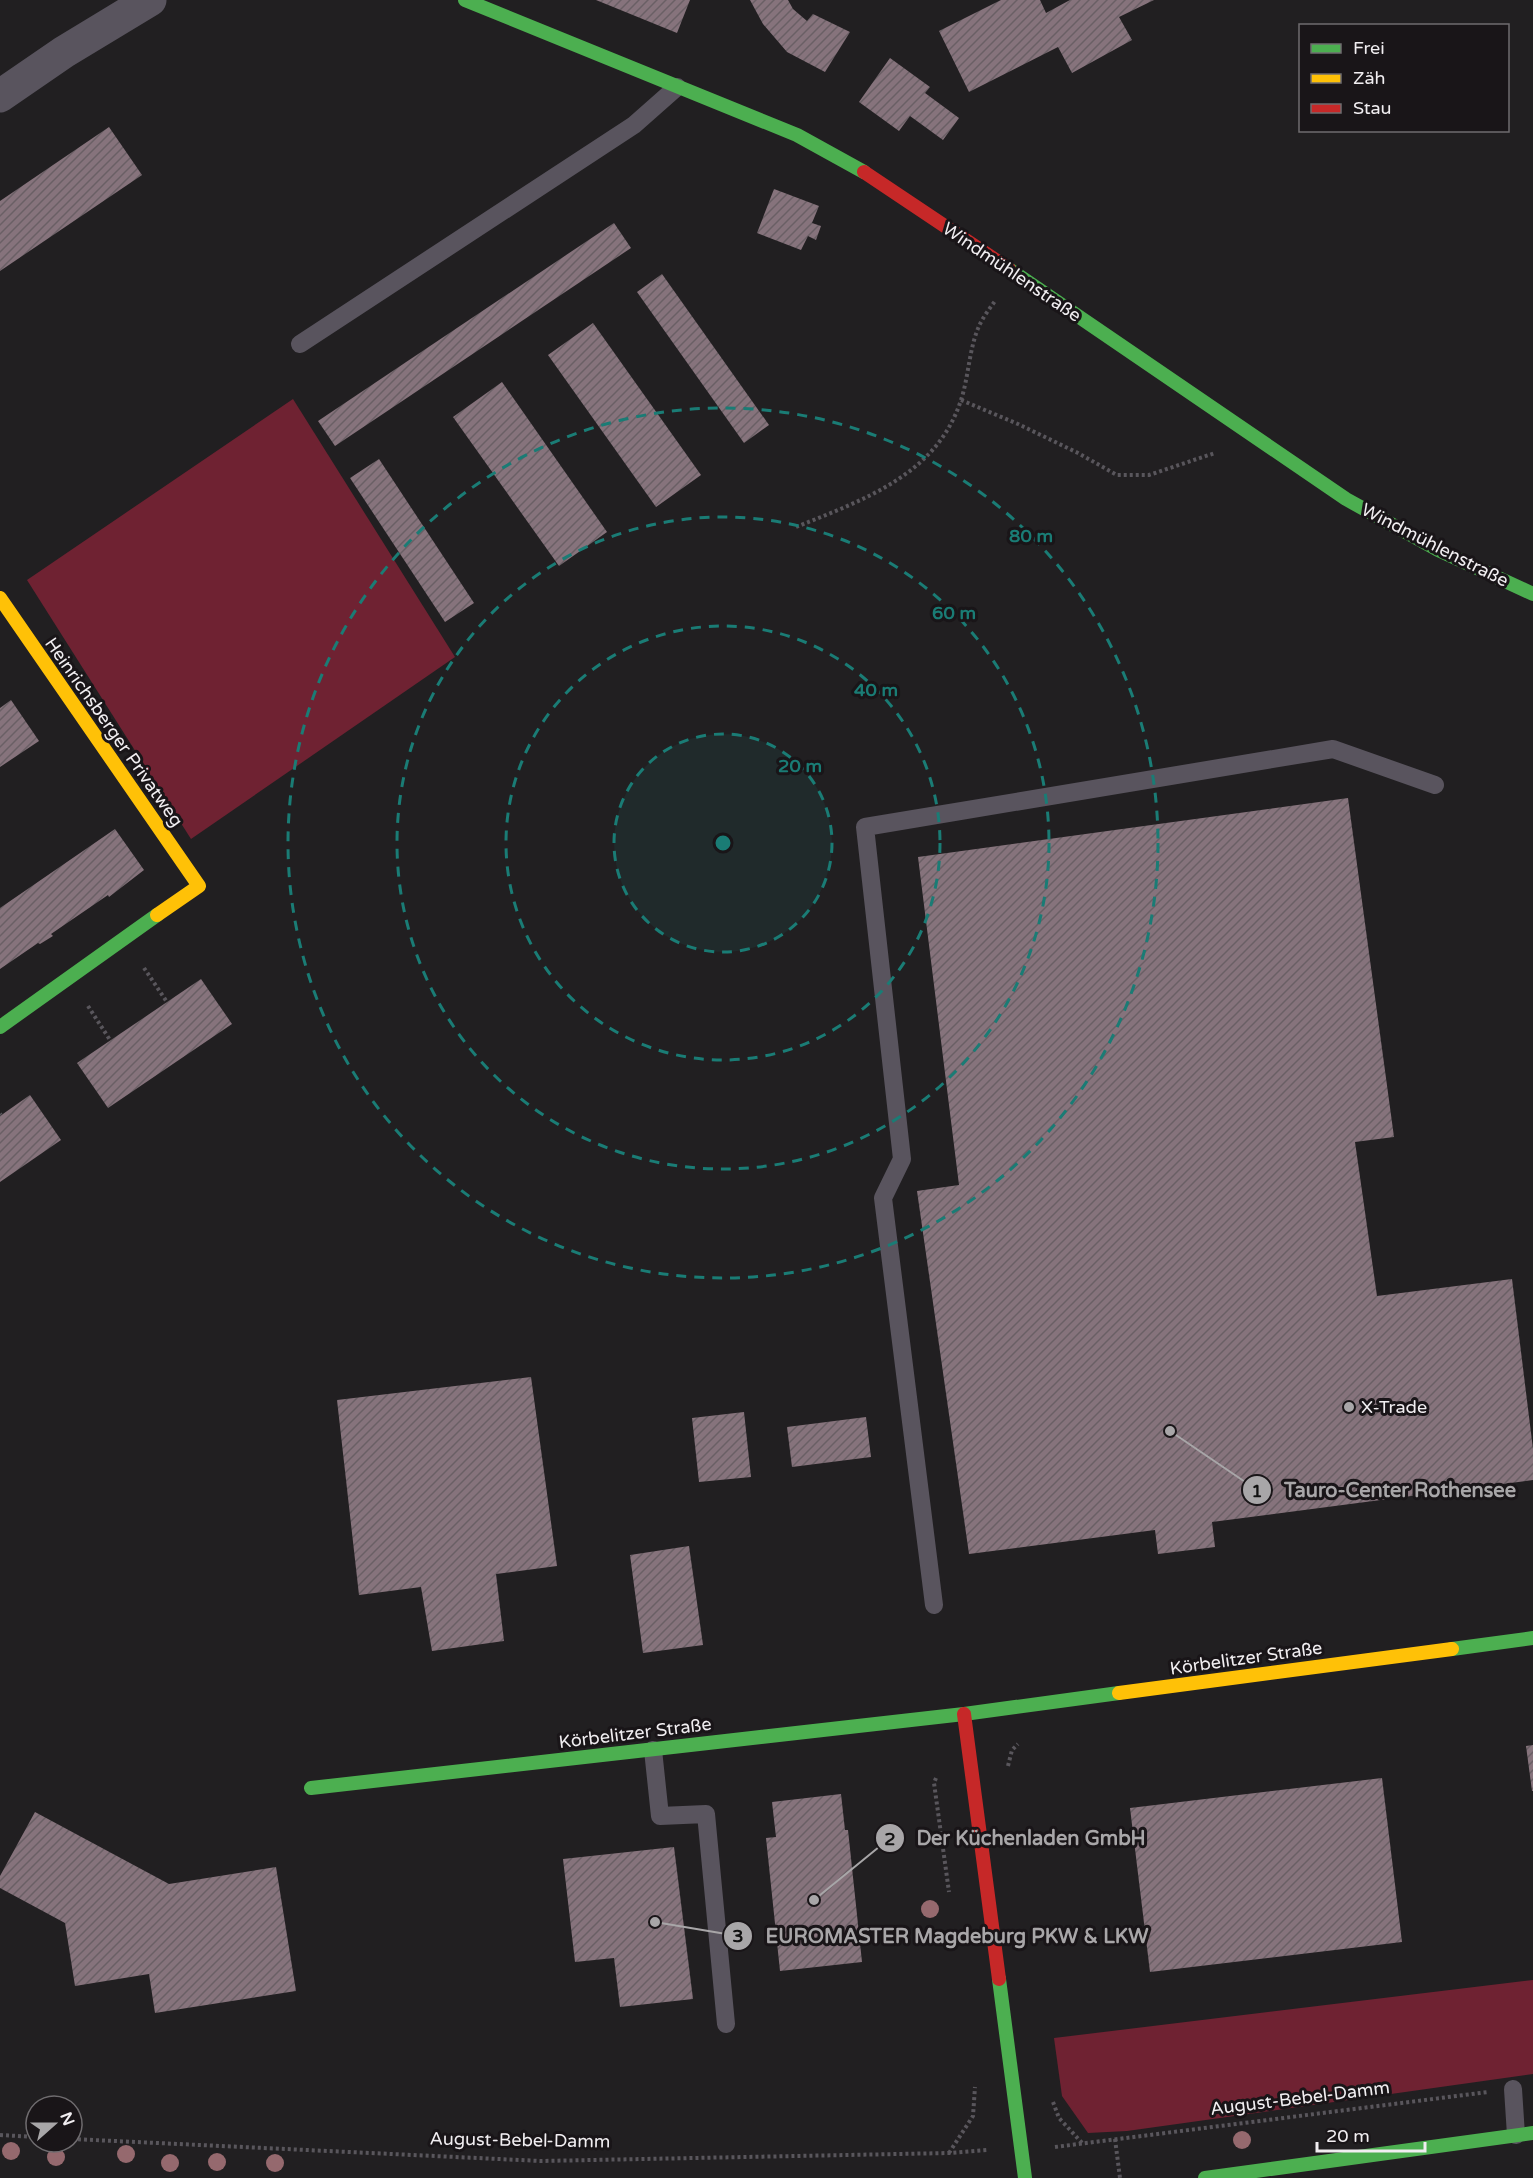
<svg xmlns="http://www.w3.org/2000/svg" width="1533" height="2178" viewBox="0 0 1533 2178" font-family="'Varela Round',sans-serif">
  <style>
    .green { fill: #6f2232 }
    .building { fill: url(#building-hatch) }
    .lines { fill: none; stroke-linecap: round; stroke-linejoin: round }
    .path { stroke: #59565c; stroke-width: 4; stroke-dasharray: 3 3; stroke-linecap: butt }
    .lane { stroke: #59545e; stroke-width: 18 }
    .street { stroke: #59545e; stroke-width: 33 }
    .fast { stroke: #4caf50; stroke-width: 14 }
    .slow { stroke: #ffc107; stroke-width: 14 }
    .jam { stroke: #c62828; stroke-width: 14 }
    .tree { fill: #95696e }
    .ring { fill: none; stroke: #1a7c75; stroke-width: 3; stroke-dasharray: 10 8 }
    .poi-dot { fill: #a8a6a8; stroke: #191518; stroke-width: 2 }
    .labels { text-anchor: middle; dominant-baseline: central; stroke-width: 6; stroke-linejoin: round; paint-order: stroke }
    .street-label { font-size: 18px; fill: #f1eef1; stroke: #191518 }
    .poi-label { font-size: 18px; fill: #f1eef1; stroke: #191518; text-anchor: start }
    .centre { fill: #1a7c75; stroke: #191518; stroke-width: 3 }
    .ring-label { font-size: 18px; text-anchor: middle; font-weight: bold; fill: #1a7c75; stroke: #191518; stroke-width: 6; stroke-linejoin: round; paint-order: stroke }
    .leader { fill: none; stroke: #a8a6a8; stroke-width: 2 }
    .callout-dot { fill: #a8a6a8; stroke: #191518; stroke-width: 2 }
    .mark-label { font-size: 18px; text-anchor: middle; font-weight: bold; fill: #111 }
    .callout-label { font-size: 20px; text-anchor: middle; font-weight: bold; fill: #a8a6a8; stroke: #191518; stroke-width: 6; stroke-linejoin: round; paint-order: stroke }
  </style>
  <defs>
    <pattern id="building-hatch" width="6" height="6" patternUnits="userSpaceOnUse" patternTransform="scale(1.5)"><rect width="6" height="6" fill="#86737c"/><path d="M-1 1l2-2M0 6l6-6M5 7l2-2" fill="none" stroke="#6a5f65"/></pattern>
  </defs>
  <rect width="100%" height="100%" fill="#211f21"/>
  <g class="green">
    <polygon points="293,399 455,657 191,839 27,580"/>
    <polygon points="1533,1980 1533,2074 1127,2131 1088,2133 1062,2096 1054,2038"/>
  </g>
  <g class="building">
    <polygon points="596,0 690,0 677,33"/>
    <polygon points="750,0 788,0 793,9 807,21 813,14 850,32 825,72 787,52 763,24"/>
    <polygon points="1001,0 1040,0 1046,13 1070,0 1154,0 1119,17 1132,40 1072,73 1058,47 969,92 939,31"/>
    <polygon points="890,58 930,87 925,93 959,118 943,140 910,116 899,131 859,102"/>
    <polygon points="109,127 142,175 0,271 0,201"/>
    <polygon points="774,189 819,206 812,223 821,226 816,240 808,236 801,250 757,233"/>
    <polygon points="614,223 631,248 335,446 318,421"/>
    <polygon points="662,274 769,425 744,443 637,292"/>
    <polygon points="593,323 701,475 656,507 548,355"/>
    <polygon points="502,382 607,532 559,566 453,417"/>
    <polygon points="379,459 474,603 445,622 350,478"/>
    <polygon points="11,700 39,741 0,767 0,708"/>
    <polygon points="1348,798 1394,1137 1355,1142 1377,1296 1512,1279 1533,1449 1533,1480 1212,1522 1215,1547 1158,1554 1155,1530 969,1554 917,1191 959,1185 918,857"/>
    <polygon points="115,829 144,870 109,897 108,895 51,934 53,936 40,944 38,943 0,969 0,908"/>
    <polygon points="201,979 232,1024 108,1108 77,1063"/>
    <polygon points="30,1095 61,1140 0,1182 0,1116"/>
    <polygon points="531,1377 557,1566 496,1574 504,1641 432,1651 421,1587 359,1595 337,1400"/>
    <polygon points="744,1412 751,1477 699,1482 692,1418"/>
    <polygon points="866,1417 871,1457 792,1467 787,1427"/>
    <polygon points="689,1546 703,1645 643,1653 630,1555"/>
    <polygon points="1533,1745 1533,1791 1532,1791 1526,1746"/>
    <polygon points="1382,1778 1402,1942 1150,1972 1130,1808"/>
    <polygon points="841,1794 845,1830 848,1830 862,1962 780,1971 766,1838 776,1837 772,1802"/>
    <polygon points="35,1812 169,1884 276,1867 296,1991 155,2013 149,1974 75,1986 65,1923 0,1888 0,1876"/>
    <polygon points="674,1847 693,1999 620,2007 614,1958 575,1962 563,1859"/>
  </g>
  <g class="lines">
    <g class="path">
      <polyline points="961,400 1018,424 1078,453 1117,475 1149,475 1215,453"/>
      <path d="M796 527C863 500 937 475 961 400 969 376 969 347 980 324 984 316 990 308 995 301"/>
      <polyline points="144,968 167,1002"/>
      <polyline points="88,1006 110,1040"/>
      <polyline points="0,1114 1,1115"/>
      <polyline points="1008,1766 1012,1750 1018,1744"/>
      <polyline points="936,1778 934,1783 949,1892"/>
      <polyline points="1053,2102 1059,2118 1083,2144"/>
      <polyline points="0,2135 36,2137"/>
      <polyline points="72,2139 541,2161 949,2153 987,2150"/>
      <polyline points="1115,2139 1120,2178"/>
      <polyline points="1055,2147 1488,2092"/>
      <polyline points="949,2153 973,2116 975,2087"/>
    </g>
    <g class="lane">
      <polyline points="300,344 634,125 677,87"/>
      <polyline points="934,1605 883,1198 902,1159 865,827 1333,749 1435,785"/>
      <polyline points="653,1750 660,1816 706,1814 726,2024"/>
      <polyline points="1513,2089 1516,2135"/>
    </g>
    <polyline class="street" points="0,96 64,52 150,0"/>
    <g class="fast">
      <polyline points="465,0 797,135 864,172"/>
      <polyline points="1009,269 1346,499 1438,550 1533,594"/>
      <polyline points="0,1027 157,915"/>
      <polyline points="1452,1649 1533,1638"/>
      <polyline points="311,1788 964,1714 1119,1693"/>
      <polyline points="999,1979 1025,2178"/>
      <polyline points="1205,2178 1533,2133"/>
    </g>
    <g class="slow">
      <polyline points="0,598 199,886 157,915"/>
      <polyline points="1119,1693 1452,1649"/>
    </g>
    <g class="jam">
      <polyline points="864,172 1009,269"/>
      <polyline points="964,1714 999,1979"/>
    </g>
  </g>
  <g class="tree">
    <circle cx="930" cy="1909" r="9"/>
    <circle cx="1242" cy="2140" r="9"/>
    <circle cx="11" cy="2151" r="9"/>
    <circle cx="126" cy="2154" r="9"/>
    <circle cx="56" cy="2157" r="9"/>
    <circle cx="217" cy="2162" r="9"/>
    <circle cx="170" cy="2163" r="9"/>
    <circle cx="275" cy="2163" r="9"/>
  </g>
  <circle cx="723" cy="843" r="109" fill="#1a7c75" fill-opacity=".12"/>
  <g class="ring">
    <circle cx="723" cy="843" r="109"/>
    <circle cx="723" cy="843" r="217"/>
    <circle cx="723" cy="843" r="326"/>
    <circle cx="723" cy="843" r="435"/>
  </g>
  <circle class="poi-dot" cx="1349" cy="1407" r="6"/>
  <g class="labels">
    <g class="street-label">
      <text transform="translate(1012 272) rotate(34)">Windmühlenstraße</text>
      <text transform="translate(1435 545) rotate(27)">Windmühlenstraße</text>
      <text transform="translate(114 732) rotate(55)">Heinrichsberger Privatweg</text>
      <text transform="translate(1246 1658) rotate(-8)">Körbelitzer Straße</text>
      <text transform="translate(635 1733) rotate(-7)">Körbelitzer Straße</text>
      <text transform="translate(1300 2098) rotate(-7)">August-Bebel-Damm</text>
      <text transform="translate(520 2140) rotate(1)">August-Bebel-Damm</text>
    </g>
    <g class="poi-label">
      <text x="1361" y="1407">X-Trade</text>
    </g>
  </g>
  <circle cx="723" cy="843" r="9" class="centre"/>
  <g class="ring-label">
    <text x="1031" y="542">80 m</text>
    <text x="954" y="619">60 m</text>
    <text x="876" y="696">40 m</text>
    <text x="800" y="772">20 m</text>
  </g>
  <path class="leader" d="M1170 1431L1257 1490M814 1900L890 1838M655 1922L738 1936"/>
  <g class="callout-dot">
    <circle cx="1170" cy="1431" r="6"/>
    <circle cx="814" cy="1900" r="6"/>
    <circle cx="655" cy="1922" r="6"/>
    <circle cx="1257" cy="1490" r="15"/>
    <circle cx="890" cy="1838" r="15"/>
    <circle cx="738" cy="1936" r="15"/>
  </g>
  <g class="mark-label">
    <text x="1257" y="1497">1</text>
    <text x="890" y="1845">2</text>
    <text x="738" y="1942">3</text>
  </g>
  <g class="callout-label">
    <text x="1400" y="1497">Tauro-Center Rothensee</text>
    <text x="1031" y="1845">Der Küchenladen GmbH</text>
    <text x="957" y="1943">EUROMASTER Magdeburg PKW &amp; LKW</text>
  </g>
  <rect x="1299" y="24" width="210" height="108" fill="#191518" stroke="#6f6c6f" stroke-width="1.5"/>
  <rect x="1311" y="44" width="30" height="9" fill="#4caf50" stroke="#6f6c6f" stroke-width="1.5"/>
  <text x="1353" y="54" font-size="18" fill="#f1eef1">Frei</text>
  <rect x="1311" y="74" width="30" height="9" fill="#ffc107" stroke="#6f6c6f" stroke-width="1.5"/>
  <text x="1353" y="84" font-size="18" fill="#f1eef1">Zäh</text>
  <rect x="1311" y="104" width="30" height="9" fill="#c62828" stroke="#6f6c6f" stroke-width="1.5"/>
  <text x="1353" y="114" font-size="18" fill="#f1eef1">Stau</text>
  <g transform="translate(54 2124) rotate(69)"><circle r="28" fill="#191518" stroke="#6f6c6f" stroke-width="1.5"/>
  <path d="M0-4.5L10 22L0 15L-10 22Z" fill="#a8a6a8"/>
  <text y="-9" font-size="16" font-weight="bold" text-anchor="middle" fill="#f1eef1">N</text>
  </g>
  <path d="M1317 2142v9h108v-9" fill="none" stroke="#f1eef1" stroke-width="3"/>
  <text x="1326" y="2142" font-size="18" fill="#f1eef1" stroke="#191518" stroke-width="4.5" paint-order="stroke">20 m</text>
</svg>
